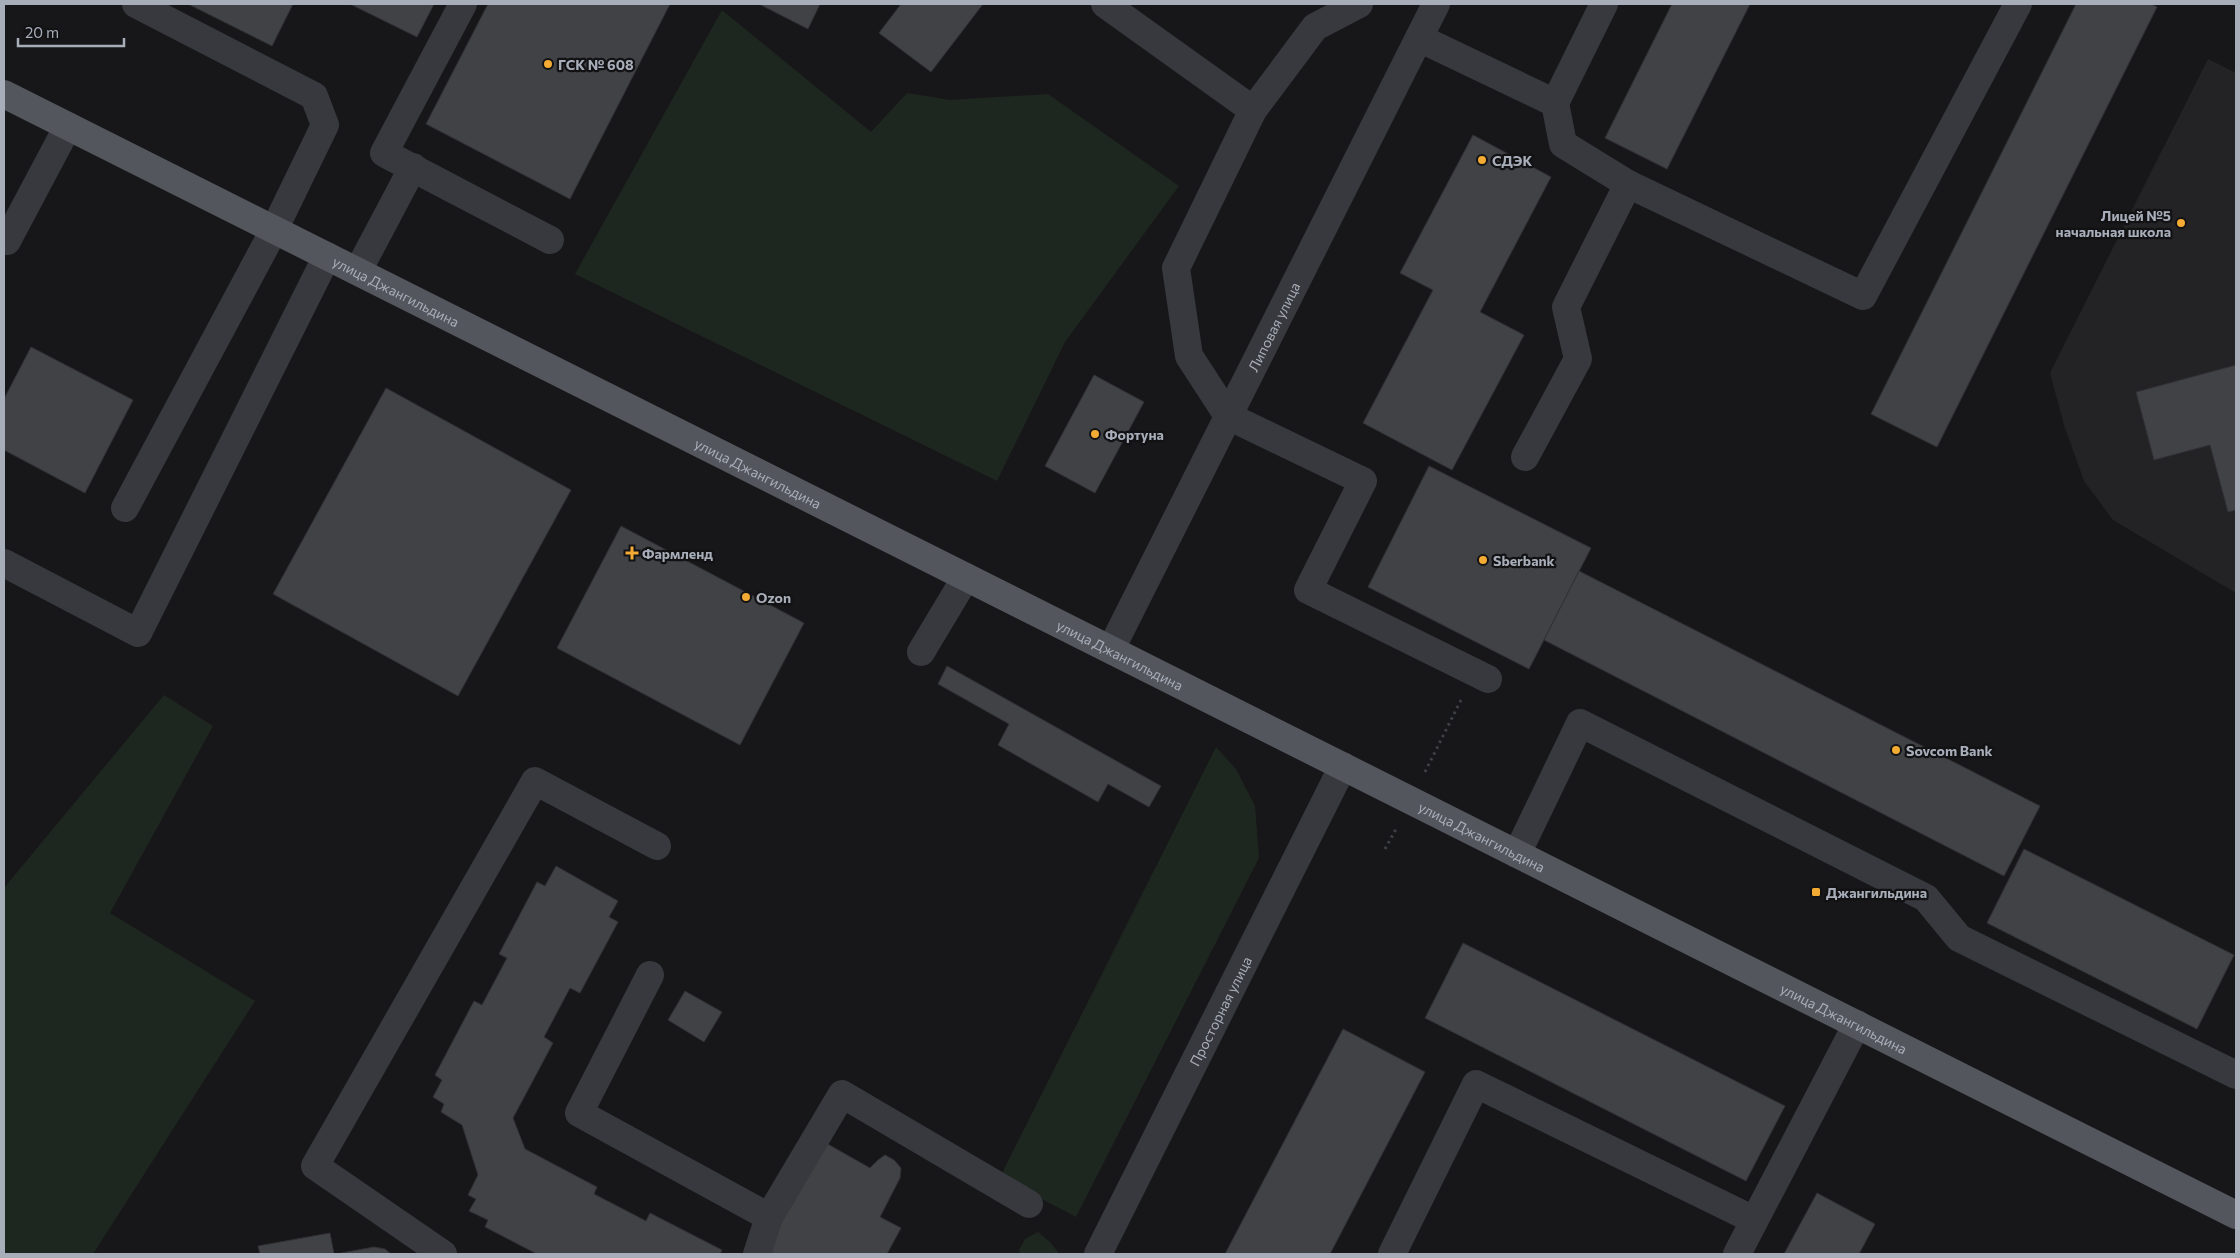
<svg xmlns="http://www.w3.org/2000/svg" width="2240" height="1258" viewBox="0 0 2240 1258" font-family="Commissioner,sans-serif">
  <style>
    .built { fill: #232326 }
    .green { fill: #1e271f }
    .building { fill: #414246; stroke: #313135 }
    .lines { fill: none; stroke-linecap: round; stroke-linejoin: round }
    .path { stroke: #3d4045; stroke-width: 3; stroke-dasharray: 2.5 4; stroke-linecap: butt }
    .minor { stroke: #37393e; stroke-width: 28 }
    .major { stroke: #53565d; stroke-width: 28 }
    .poi-dot { fill: #f4ab34; stroke: #121214; stroke-width: 2 }
    .labels { text-anchor: middle; dominant-baseline: central; stroke-width: 4.5; stroke-linejoin: round; paint-order: stroke }
    .poi-label { font-size: 14px; font-weight: bold; fill: #a8aeb9; stroke: #121214; text-anchor: start }
    .street-label { font-size: 14px; fill: #a8aeb9; stroke: #121214 }
  </style>
  <rect width="100%" height="100%" fill="#171719"/>
  <polygon class="built" points="2208,59 2236,73 2236,593 2113,520 2084,481 2064,425 2050,373"/>
  <g class="green">
    <polygon points="722,10 871,132 907,93 950,100 1048,94 1179,186 1065,342 997,481 575,274"/>
    <polygon points="164,695 213,726 110,913 255,1001 93,1254 4,1254 4,888"/>
    <polygon points="1216,747 1236,769 1255,806 1259,858 1076,1217 1000,1177"/>
    <polygon points="1038,1232 1050,1242 1058,1252 1057,1254 1020,1254 1019,1250 1025,1239"/>
  </g>
  <g class="building">
    <polygon points="188,4 293,4 272,46"/>
    <polygon points="350,4 434,4 417,37"/>
    <polygon points="488,4 670,4 570,199 426,124"/>
    <polygon points="759,4 820,4 808,29"/>
    <polygon points="901,4 983,4 931,72 879,33"/>
    <polygon points="1672,4 1750,4 1667,169 1605,138"/>
    <polygon points="2076,4 2151,4 2157,7 1937,447 1871,414"/>
    <polygon points="1473,135 1551,177 1480,312 1524,335 1452,470 1363,423 1433,290 1400,273"/>
    <polygon points="31,347 133,400 85,493 4,450 4,399"/>
    <polygon points="2236,365 2236,510 2228,512 2210,445 2154,460 2136,392"/>
    <polygon points="1094,375 1144,402 1095,493 1045,466"/>
    <polygon points="386,388 571,490 458,696 273,594"/>
    <polygon points="1429,466 1591,548 1529,669 1368,587"/>
    <polygon points="621,526 804,623 740,745 557,648"/>
    <polygon points="1579,571 2040,806 2004,876 1544,640"/>
    <polygon points="947,666 1161,786 1149,807 1108,784 1098,802 998,745 1009,724 938,684"/>
    <polygon points="2024,849 2234,955 2197,1029 1987,923"/>
    <polygon points="556,866 618,901 609,917 618,922 580,993 570,988 544,1037 553,1043 513,1118 525,1149 597,1187 594,1194 646,1221 650,1213 722,1250 720,1254 537,1254 485,1227 488,1220 469,1211 476,1199 468,1195 478,1175 462,1125 441,1112 444,1104 433,1097 442,1080 435,1075 474,1001 482,1005 507,958 499,954 537,882 545,886"/>
    <polygon points="1463,943 1785,1106 1746,1181 1425,1018"/>
    <polygon points="685,991 722,1012 704,1042 668,1020"/>
    <polygon points="1343,1029 1425,1072 1330,1254 1225,1254"/>
    <polygon points="824,1142 870,1168 878,1160 885,1155 894,1160 901,1168 900,1178 880,1217 901,1228 887,1254 764,1254"/>
    <polygon points="1817,1193 1875,1224 1859,1254 1784,1254"/>
    <polygon points="330,1233 334,1254 260,1254 258,1246"/>
    <polygon points="374,1247 385,1249 391,1254 336,1254"/>
  </g>
  <g class="lines">
    <g class="path">
      <polyline points="1425,772 1461,700"/>
      <polyline points="1385,849 1396,829"/>
    </g>
    <g class="minor">
      <polyline points="463,4 384,153 550,240"/>
      <polyline points="1105,4 1253,110"/>
      <polyline points="1359,4 1315,27 1253,110 1176,268 1189,356 1228,416 1363,481 1308,590 1488,679"/>
      <polyline points="1419,38 1555,103 1563,144 1628,184 1566,307 1578,359 1525,457"/>
      <polyline points="1555,103 1604,4"/>
      <polyline points="1628,184 1863,296 2018,4"/>
      <polyline points="4,239 7,241 68,126"/>
      <polyline points="358,271 413,167"/>
      <polyline points="125,508 274,230 325,125 314,96 136,4"/>
      <polyline points="4,563 138,633 327,256"/>
      <path id="s1" d="M1111 649 1436 4"/>
      <polyline points="921,652 966,577"/>
      <polyline points="1517,854 1580,723 1926,898 1959,938 2236,1075"/>
      <polyline points="650,975 579,1113 769,1217 842,1094 1029,1204"/>
      <polyline points="443,1254 315,1166 535,781 657,846"/>
      <polyline points="757,1254 769,1217"/>
      <path id="s2" d="M1098 1254 1343 766"/>
      <polyline points="1392,1254 1476,1084 1754,1220"/>
      <polyline points="1737,1254 1857,1024"/>
    </g>
    <path class="major" id="s3" d="M4 94 2236 1215"/>
  </g>
  <g class="poi-dot">
    <circle cx="548" cy="64" r="5"/>
    <circle cx="1482" cy="160" r="5"/>
    <circle cx="2181" cy="223" r="5"/>
    <circle cx="1095" cy="434" r="5"/>
    <path d="M629.5 545.5h5v5h5v5h-5v5h-5v-5h-5v-5h5z"/>
    <circle cx="1483" cy="560" r="5"/>
    <circle cx="746" cy="597" r="5"/>
    <circle cx="1896" cy="750" r="5"/>
    <rect x="1811" y="887" width="10" height="10" rx="2.5"/>
  </g>
  <g class="labels">
    <g class="poi-label">
      <text x="558" y="64">ГСК № 608</text>
      <text x="1492" y="160">СДЭК</text>
      <text x="2171" y="215" text-anchor="end">Лицей №5<tspan x="2171" dy="16">начальная школа</tspan></text>
      <text x="1105" y="434">Фортуна</text>
      <text x="642" y="553">Фармленд</text>
      <text x="1493" y="560">Sberbank</text>
      <text x="756" y="597">Ozon</text>
      <text x="1906" y="750">Sovcom Bank</text>
      <text x="1826" y="892">Джангильдина</text>
    </g>
    <g class="street-label">
      <text stroke="none"><textPath href="#s3" startOffset="439">улица Джангильдина</textPath></text>
      <text stroke="none"><textPath href="#s1" startOffset="361">Липовая улица</textPath></text>
      <text stroke="none"><textPath href="#s3" startOffset="844">улица Джангильдина</textPath></text>
      <text stroke="none"><textPath href="#s3" startOffset="1249">улица Джангильдина</textPath></text>
      <text stroke="none"><textPath href="#s3" startOffset="1654">улица Джангильдина</textPath></text>
      <text stroke="none"><textPath href="#s2" startOffset="272">Просторная улица</textPath></text>
      <text stroke="none"><textPath href="#s3" startOffset="2059">улица Джангильдина</textPath></text>
    </g>
  </g>
  <rect width="2240" height="1258" fill="none" stroke="#a8aeb9" stroke-width="10"/>
  <path d="M18 38v8h106v-8" fill="none" stroke="#a8aeb9" stroke-width="2.5"/>
  <text x="25" y="38" font-size="15" fill="#a8aeb9" stroke="#121214" stroke-width="4" paint-order="stroke">20 m</text>
</svg>
